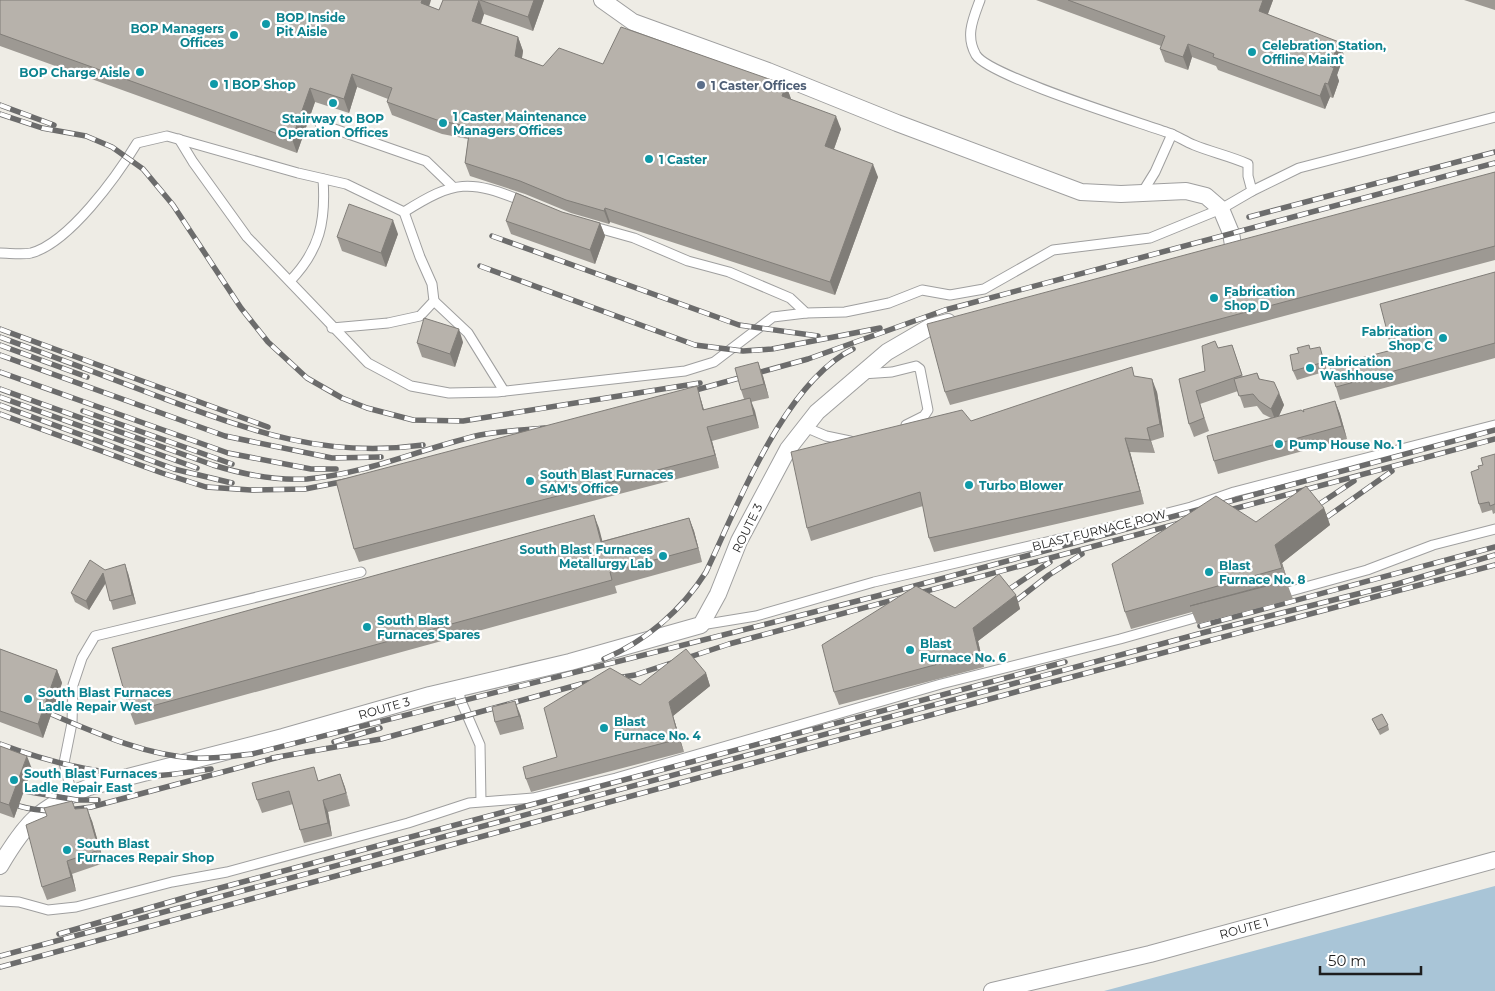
<svg xmlns="http://www.w3.org/2000/svg" width="1495" height="991" viewBox="0 0 1495 991" font-family="Montserrat,sans-serif">
  <style>
    .water { fill: #a9c5d7 }
    .lines { fill: none; stroke-linecap: round; stroke-linejoin: round }
    .service-casing { stroke: #9f9f9f; stroke-width: 11 }
    .minor-casing { stroke: #9f9f9f; stroke-width: 18 }
    .service { stroke: #fff; stroke-width: 9 }
    .minor { stroke: #fff; stroke-width: 16 }
    .rail-casing { stroke: #6c6c6c; stroke-width: 5.5 }
    .rail { stroke: #fff; stroke-width: 4; stroke-dasharray: 11; stroke-linecap: butt }
    .wall { fill: #9d9993 }
    .shaded-wall { fill: #807d78 }
    .building { fill: #b7b2ab; stroke: #807d78 }
    .culture-dot { fill: #0f9aa8; stroke: #fff; stroke-width: 2 }
    .service-dot { fill: #5c6f8a; stroke: #fff; stroke-width: 2 }
    .labels { text-anchor: middle; dominant-baseline: central; stroke-width: 4.5; stroke-linejoin: round; paint-order: stroke }
    .culture-label { font-size: 12px; font-weight: bold; fill: #0d838f; stroke: #fff; text-anchor: start }
    .service-label { font-size: 12px; font-weight: bold; fill: #4e5e75; stroke: #fff; text-anchor: start }
    .street-label { font-size: 12px; fill: #1e1e1e; stroke: #fff }
  </style>
  <rect width="100%" height="100%" fill="#eeece5"/>
  <polygon class="water" points="1495,886 1495,991 1104,991"/>
  <g class="lines">
    <g class="service-casing">
      <g id="service">
        <polyline points="320,124 426,161 452,186"/>
        <polyline points="179,139 193,162 247,237 368,363 411,386 449,393 497,392 685,371 714,362 773,317 806,313"/>
        <polyline points="1252,191 1299,168 1495,117"/>
        <polyline points="1142,193 1155,172 1172,134"/>
        <path d="M591 226 634 238 688 261 729 272 790 298 806 313 845 312 889 303 922 290 950 295 984 289 1053 250 1150 238 1221 209 1252 191 1248 176V164C1230 156 1211 152 1194 145 1184 141 1176 135 1166 132 1135 121 989 76 976 55 965 36 973 19 980 0"/>
        <path d="M0 253C9 253 22 255 31 253 69 243 117 176 137 143L167 136 298 173 346 184 404 212C455 180 469 179 525 202"/>
        <path d="M290 281C320 250 326 221 323 179"/>
        <polyline points="434,301 468,333 504,391"/>
        <polyline points="332,328 388,323 420,316 434,301 432,284 420,257 404,212"/>
        <polyline points="862,374 892,372 916,366 920,369 928,410 924,416 906,425"/>
        <polyline points="805,427 826,436 850,441"/>
        <polyline points="1280,594 1367,570 1433,545 1495,529"/>
        <polyline points="701,625 756,616 874,582 1137,521 1191,507 1234,492 1495,425"/>
        <polyline points="458,688 461,701 480,745 481,801"/>
        <polyline points="72,794 64,763 72,723 73,685 82,658 95,636 361,572"/>
        <polyline points="0,901 19,902 48,910 76,907 172,882 227,872 408,823 469,803 533,798 616,778 941,684 1120,639 1205,615"/>
      </g>
    </g>
    <g class="minor-casing">
      <g id="minor">
        <polyline points="602,0 633,22 768,71 897,123 1081,192 1121,194 1186,191 1206,196 1221,209 1231,233 1233,245"/>
        <path d="M0 866C27 820 40 808 89 787L283 737 430 695 570 662 701 625 718 594 739 541 788 449 817 412 887 352 930 327 948 322"/>
        <polyline points="992,991 1150,954 1495,860"/>
      </g>
    </g>
    <use href="#service" class="service"/>
    <use href="#minor" class="minor"/>
    <g class="rail-casing">
      <g id="rail">
        <polyline points="0,105 54,125"/>
        <polyline points="0,114 42,128 86,136 112,147 143,169 173,205 241,308 268,342 307,378 342,398 367,408 413,420 463,421 700,383"/>
        <polyline points="1249,217 1495,152"/>
        <polyline points="492,236 739,325 818,336"/>
        <polyline points="480,266 695,345 743,351 772,349 880,328"/>
        <polyline points="0,329 268,427"/>
        <path d="M0 337C52 356 105 376 157 396 249 430 323 459 423 445"/>
        <polyline points="0,345 87,377"/>
        <polyline points="0,355 225,436 332,458 381,457"/>
        <polyline points="0,372 228,453 311,469 336,469"/>
        <path d="M0 389 213 465C242 474 275 481 307 479 366 474 423 448 480 435 501 431 524 430 545 428"/>
        <polyline points="685,393 808,359 945,310 1495,163"/>
        <polyline points="0,397 197,468"/>
        <polyline points="0,405 174,469 232,483"/>
        <polyline points="83,411 232,464"/>
        <polyline points="0,414 162,473 206,487 251,490 305,489 351,480"/>
        <polyline points="1318,505 1354,481"/>
        <polyline points="1222,512 1495,439"/>
        <polyline points="1327,517 1392,471"/>
        <polyline points="1008,590 1050,562"/>
        <polyline points="1017,600 1049,575 1082,554"/>
        <polyline points="1200,626 1495,547"/>
        <path d="M604 659C646 641 682 610 706 572 738 505 784 383 853 349"/>
        <path d="M51 714C96 733 145 755 194 758 214 759 233 756 252 754L877 596 1495 430"/>
        <polyline points="334,742 380,728"/>
        <path d="M0 744C46 761 97 774 146 776 168 776 190 772 211 769"/>
        <polyline points="272,758 381,739 581,684 635,675 729,644 1184,522"/>
        <polyline points="24,791 77,800 98,800"/>
        <path d="M19 806C43 813 66 811 91 807L279 757"/>
        <polyline points="59,934 201,893 1065,662"/>
        <polyline points="0,956 1202,633 1397,584 1495,555"/>
        <polyline points="0,967 1034,687 1495,565"/>
      </g>
    </g>
    <use href="#rail" class="rail"/>
  </g>
  <g class="wall">
    <polygon points="0,0 429,6 439,10 443,0 544,0 533,31 484,14 481,24 518,37 523,51 522,58 543,66 603,64 786,85 791,99 841,129 834,149 878,177 835,295 610,222 609,224 571,213 525,194 470,176 465,163 468,139 442,134 392,115 387,102 388,99 357,87 349,113 315,102 297,153 0,46"/>
    <polygon points="1036,0 1273,0 1268,14 1344,55 1337,75 1339,81 1333,98 1330,97 1325,109 1218,70 1216,66 1192,57 1188,70 1165,62 1160,49 1161,46"/>
    <polygon points="1464,0 1495,0 1495,10"/>
    <polygon points="1495,172 1495,260 950,405 945,392"/>
    <polygon points="506,221 600,223 605,236 595,264 511,234"/>
    <polygon points="398,234 386,267 342,251 337,237"/>
    <polygon points="1495,272 1495,358 1340,400 1336,387 1392,350"/>
    <polygon points="463,342 455,367 422,357 417,343"/>
    <polygon points="1232,345 1243,377 1257,373 1260,379 1279,393 1284,405 1279,416 1304,412 1335,401 1340,414 1347,439 1218,474 1214,461 1271,418 1263,414 1257,406 1244,408 1238,391 1200,404 1209,431 1194,437 1189,424 1179,379 1205,371 1218,348"/>
    <polygon points="1310,349 1323,356 1327,371 1297,380 1293,371"/>
    <polygon points="763,376 769,398 751,402 759,428 712,441 719,468 359,562 354,549 701,400 704,410 744,399 741,390"/>
    <polygon points="1135,376 1157,392 1164,437 1151,441 1155,453 1130,452 1144,504 934,552 929,538 923,506 811,541 807,528 971,421"/>
    <polygon points="1495,454 1495,513 1493,514 1492,510 1482,513 1479,504 1479,469"/>
    <polygon points="1324,508 1330,525 1282,563 1289,585 1288,586 1293,599 1197,624 1192,612 1131,629 1125,612 1256,522"/>
    <polygon points="594,515 602,541 689,518 694,531 702,562 615,586 617,593 135,725 130,712"/>
    <polygon points="105,570 128,573 136,604 113,610 106,583 89,610 75,602 71,593"/>
    <polygon points="1016,595 1020,609 978,641 984,667 839,705 834,692 955,608"/>
    <polygon points="0,649 57,670 62,683 43,738 0,722"/>
    <polygon points="706,673 710,686 673,716 684,752 531,792 526,779 557,757 640,685"/>
    <polygon points="520,714 524,729 500,735 495,722"/>
    <polygon points="1372,719 1388,725 1389,730 1380,735"/>
    <polygon points="0,746 32,769 14,818 0,813"/>
    <polygon points="340,774 350,806 328,812 332,836 304,843 300,830 293,804 262,813 257,800"/>
    <polygon points="75,809 92,821 104,863 72,874 76,891 47,900 42,887"/>
  </g>
  <g class="shaded-wall">
    <polygon points="422,0 431,0 426,17 421,3"/>
    <polygon points="479,0 484,14 477,35 472,21"/>
    <polygon points="534,0 544,0 533,31 528,17"/>
    <polygon points="1263,0 1273,0 1264,24 1259,11"/>
    <polygon points="518,37 523,51 520,69 515,56"/>
    <polygon points="1339,42 1344,55 1337,75 1339,81 1333,98 1328,84 1330,66"/>
    <polygon points="1188,44 1192,57 1188,70 1183,57"/>
    <polygon points="352,74 357,87 349,113 344,99"/>
    <polygon points="1325,83 1330,97 1325,109 1320,96"/>
    <polygon points="786,85 791,99 787,110 782,96"/>
    <polygon points="310,88 315,102 297,153 292,139"/>
    <polygon points="836,116 841,129 830,160 825,146"/>
    <polygon points="873,164 878,177 835,295 830,282"/>
    <polygon points="605,208 610,222 609,224 604,211"/>
    <polygon points="393,220 398,234 386,267 381,253"/>
    <polygon points="600,223 605,236 595,264 590,250"/>
    <polygon points="459,329 463,342 455,367 450,354"/>
    <polygon points="758,362 763,376 769,398 764,384"/>
    <polygon points="1152,379 1157,392 1164,437 1160,424"/>
    <polygon points="697,386 701,400 708,424 703,410"/>
    <polygon points="1279,393 1284,405 1276,422 1271,409"/>
    <polygon points="750,398 755,411 759,428 754,415"/>
    <polygon points="1335,401 1340,414 1347,439 1342,426"/>
    <polygon points="707,427 712,441 719,468 715,455"/>
    <polygon points="1147,428 1151,441 1155,453 1150,440"/>
    <polygon points="1125,438 1130,452 1144,504 1140,491"/>
    <polygon points="1324,508 1330,525 1282,563 1289,585 1275,545"/>
    <polygon points="594,515 599,528 606,555 601,542"/>
    <polygon points="689,518 694,531 702,562 698,548"/>
    <polygon points="125,564 128,573 136,604 132,595"/>
    <polygon points="103,573 106,582 89,610 86,601"/>
    <polygon points="1016,595 1020,609 978,641 984,667 979,653 973,628"/>
    <polygon points="57,670 62,683 43,738 38,724"/>
    <polygon points="706,673 710,686 673,716 684,752 679,739 669,702"/>
    <polygon points="515,701 520,714 524,729 519,716"/>
    <polygon points="27,756 32,769 14,818 9,805"/>
    <polygon points="340,774 345,787 350,806 346,793"/>
    <polygon points="323,800 328,812 332,836 328,823"/>
    <polygon points="87,808 92,821 104,863 99,850"/>
    <polygon points="67,861 72,874 76,891 71,877"/>
  </g>
  <g class="building">
    <polygon points="0,0 422,0 421,3 439,10 443,0 479,0 472,21 518,37 515,56 543,66 559,48 603,64 621,27 786,85 782,96 836,116 825,146 873,164 830,282 605,208 604,211 566,200 520,181 465,163 470,127 437,120 387,102 392,88 352,74 344,99 310,88 292,139 0,34"/>
    <polygon points="480,0 534,0 528,17"/>
    <polygon points="1068,0 1263,0 1259,11 1339,42 1330,66 1334,68 1328,84 1325,83 1320,96 1213,57 1214,54 1188,44 1183,57 1160,49 1165,36"/>
    <polygon points="1495,172 1495,246 945,392 927,324"/>
    <polygon points="516,193 562,212 600,223 590,250 506,221"/>
    <polygon points="349,204 393,220 381,253 337,237"/>
    <polygon points="1495,272 1495,343 1336,387 1330,366 1392,350 1380,304"/>
    <polygon points="424,318 459,329 450,354 417,343"/>
    <polygon points="1215,341 1218,348 1232,345 1242,375 1196,391 1204,418 1189,424 1179,379 1205,371 1202,346"/>
    <polygon points="1309,345 1310,349 1320,347 1324,362 1293,371 1290,355 1299,353 1297,348"/>
    <polygon points="758,362 764,384 741,390 735,368"/>
    <polygon points="1132,367 1134,376 1152,379 1160,424 1147,428 1150,440 1125,438 1140,491 929,538 920,492 807,528 791,452 962,410 971,421"/>
    <polygon points="1257,373 1259,379 1274,382 1279,393 1271,409 1259,401 1253,394 1239,396 1234,379"/>
    <polygon points="697,386 703,410 750,398 754,415 707,427 715,455 354,549 336,481"/>
    <polygon points="1335,401 1342,426 1214,461 1207,436 1301,410 1304,412 1303,410"/>
    <polygon points="1495,454 1495,504 1490,506 1489,502 1479,504 1471,472 1479,469 1478,466 1483,465 1481,458"/>
    <polygon points="1306,486 1324,508 1275,545 1282,568 1125,612 1112,564 1216,496 1256,522"/>
    <polygon points="594,515 601,542 689,518 698,548 610,572 612,580 130,712 112,648"/>
    <polygon points="90,560 105,570 125,564 132,595 110,601 103,573 86,601 71,593"/>
    <polygon points="999,574 1016,595 973,628 979,653 834,692 822,645 916,586 955,608"/>
    <polygon points="1286,580 1286,581 1190,606"/>
    <polygon points="0,649 57,670 38,724 0,711"/>
    <polygon points="686,649 706,673 669,702 679,739 526,779 523,767 557,757 544,708 610,668 640,685"/>
    <polygon points="515,701 519,716 495,722 492,707"/>
    <polygon points="1382,714 1388,725 1378,730 1372,719"/>
    <polygon points="0,746 27,756 9,805 0,802"/>
    <polygon points="314,767 318,781 340,774 346,793 323,800 328,823 300,830 289,791 257,800 252,783"/>
    <polygon points="72,801 75,809 87,808 99,850 67,861 71,877 42,887 26,825 47,816 44,808"/>
  </g>
  <g class="culture-dot">
    <circle cx="266" cy="24" r="5"/>
    <circle cx="234" cy="35" r="5"/>
    <circle cx="1252" cy="52" r="5"/>
    <circle cx="140" cy="72" r="5"/>
    <circle cx="214" cy="84" r="5"/>
    <circle cx="333" cy="103" r="5"/>
    <circle cx="443" cy="123" r="5"/>
    <circle cx="649" cy="159" r="5"/>
    <circle cx="1214" cy="298" r="5"/>
    <circle cx="1443" cy="338" r="5"/>
    <circle cx="1310" cy="368" r="5"/>
    <circle cx="1279" cy="444" r="5"/>
    <circle cx="530" cy="481" r="5"/>
    <circle cx="969" cy="485" r="5"/>
    <circle cx="663" cy="556" r="5"/>
    <circle cx="1209" cy="572" r="5"/>
    <circle cx="367" cy="627" r="5"/>
    <circle cx="910" cy="650" r="5"/>
    <circle cx="28" cy="699" r="5"/>
    <circle cx="604" cy="728" r="5"/>
    <circle cx="14" cy="780" r="5"/>
    <circle cx="67" cy="850" r="5"/>
  </g>
  <circle class="service-dot" cx="701" cy="85" r="5"/>
  <g class="labels">
    <g class="culture-label">
      <text x="276" y="17">BOP Inside<tspan x="276" dy="14">Pit Aisle</tspan></text>
      <text x="224" y="28" text-anchor="end">BOP Managers<tspan x="224" dy="14">Offices</tspan></text>
      <text x="1262" y="45">Celebration Station,<tspan x="1262" dy="14">Offline Maint</tspan></text>
      <text x="130" y="72" text-anchor="end">BOP Charge Aisle</text>
      <text x="224" y="84">1 BOP Shop</text>
      <text x="453" y="116">1 Caster Maintenance<tspan x="453" dy="14">Managers Offices</tspan></text>
      <text x="333" y="118" text-anchor="middle">Stairway to BOP<tspan x="333" dy="14">Operation Offices</tspan></text>
      <text x="659" y="159">1 Caster</text>
      <text x="1224" y="291">Fabrication<tspan x="1224" dy="14">Shop D</tspan></text>
      <text x="1433" y="331" text-anchor="end">Fabrication<tspan x="1433" dy="14">Shop C</tspan></text>
      <text x="1320" y="361">Fabrication<tspan x="1320" dy="14">Washhouse</tspan></text>
      <text x="1289" y="444">Pump House No. 1</text>
      <text x="540" y="474">South Blast Furnaces<tspan x="540" dy="14">SAM's Office</tspan></text>
      <text x="979" y="485">Turbo Blower</text>
      <text x="653" y="549" text-anchor="end">South Blast Furnaces<tspan x="653" dy="14">Metallurgy Lab</tspan></text>
      <text x="1219" y="565">Blast<tspan x="1219" dy="14">Furnace No. 8</tspan></text>
      <text x="377" y="620">South Blast<tspan x="377" dy="14">Furnaces Spares</tspan></text>
      <text x="920" y="643">Blast<tspan x="920" dy="14">Furnace No. 6</tspan></text>
      <text x="38" y="692">South Blast Furnaces<tspan x="38" dy="14">Ladle Repair West</tspan></text>
      <text x="614" y="721">Blast<tspan x="614" dy="14">Furnace No. 4</tspan></text>
      <text x="24" y="773">South Blast Furnaces<tspan x="24" dy="14">Ladle Repair East</tspan></text>
      <text x="77" y="843">South Blast<tspan x="77" dy="14">Furnaces Repair Shop</tspan></text>
    </g>
    <g class="service-label">
      <text x="711" y="85">1 Caster Offices</text>
    </g>
    <g class="street-label">
      <text transform="translate(747 528) rotate(-64)">ROUTE 3</text>
      <text transform="translate(1099 530) rotate(-14)">BLAST FURNACE ROW</text>
      <text transform="translate(384 708) rotate(-16)">ROUTE 3</text>
      <text transform="translate(1244 928) rotate(-15)">ROUTE 1</text>
    </g>
  </g>
  <path d="M1320 966v8h101v-8" fill="none" stroke="#1e1e1e" stroke-width="2.5"/>
  <text x="1328" y="966" font-size="15" fill="#1e1e1e" stroke="#ffffff" stroke-width="4" paint-order="stroke">50 m</text>
</svg>
